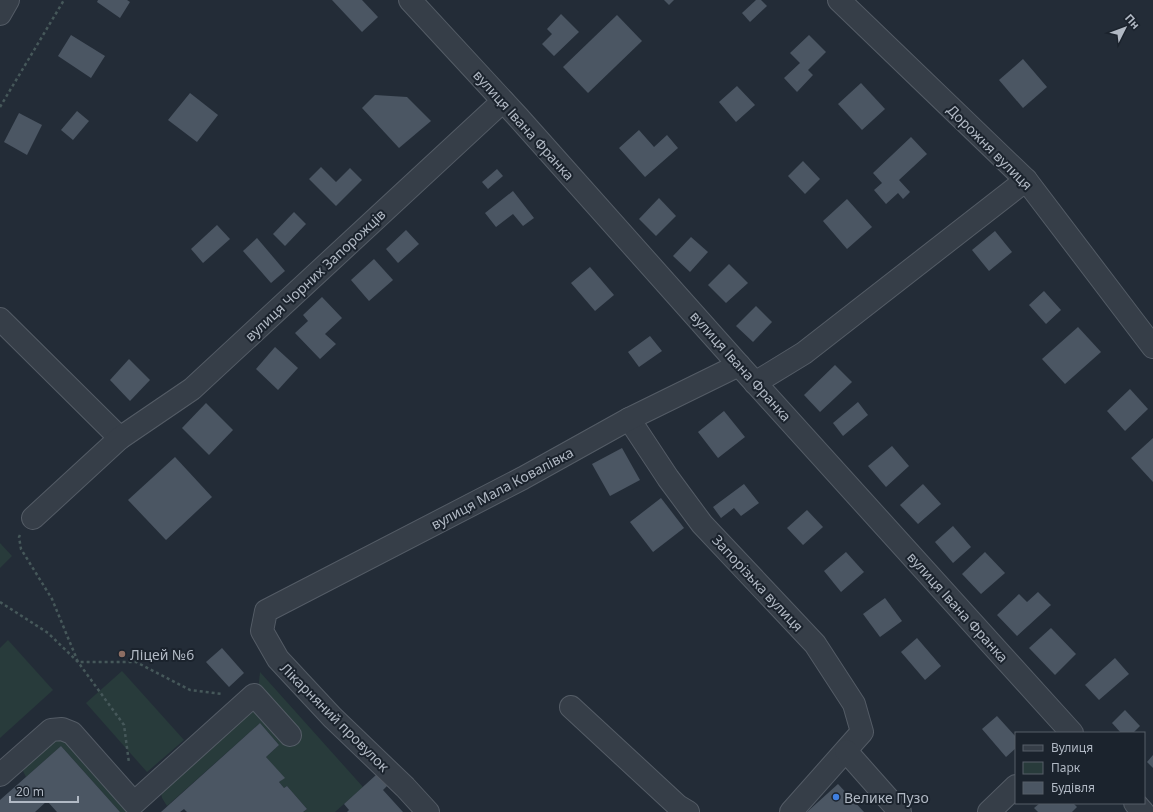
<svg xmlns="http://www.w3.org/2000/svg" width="1153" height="812" viewBox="0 0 1153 812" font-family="'Noto Sans',sans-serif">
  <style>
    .green { fill: #283b3b }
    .building { fill: #4b5663 }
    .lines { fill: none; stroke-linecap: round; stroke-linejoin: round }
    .minor-casing { stroke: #545c66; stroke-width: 24 }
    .path { stroke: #46585a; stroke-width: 2.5; stroke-dasharray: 3 3; stroke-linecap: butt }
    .minor { stroke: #363e48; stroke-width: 22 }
    .education-dot { fill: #8d6e63; stroke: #1b232d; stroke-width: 1.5 }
    .shop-dot { fill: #3f7fe0; stroke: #1b232d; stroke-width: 1.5 }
    .labels { text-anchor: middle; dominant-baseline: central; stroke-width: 4; stroke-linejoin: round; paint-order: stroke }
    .street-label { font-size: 14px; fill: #b1b9c4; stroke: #1b232d }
    .poi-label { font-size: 14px; fill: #b1b9c4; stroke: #1b232d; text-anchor: start }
  </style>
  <rect width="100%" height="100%" fill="#232c37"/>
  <g class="green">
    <polygon points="0,543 12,556 0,568"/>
    <polygon points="8,640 53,690 0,738 0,648"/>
    <polygon points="122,671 184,740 147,772 86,703"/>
    <polygon points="260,672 363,787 335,812 303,812 307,809 287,786 284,788 279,782 284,778 266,757 279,745 260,723 167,806 162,798 160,789 244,714 254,711 264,716 258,691"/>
    <polygon points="62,736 134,812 120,812 61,746 26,777 23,771 27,763 55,738"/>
  </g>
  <g class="building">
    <polygon points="98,0 127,0 130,2 120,18 97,2"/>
    <polygon points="332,0 362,0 378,17 362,32"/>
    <polygon points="664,0 674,0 669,5"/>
    <polygon points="756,0 761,0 767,6 750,22 742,13"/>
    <polygon points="561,14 579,32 554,56 542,44 552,34 547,29"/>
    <polygon points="617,15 642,41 588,93 563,67"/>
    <polygon points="71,35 105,56 91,78 58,56"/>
    <polygon points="809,35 826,52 808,70 813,75 797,92 784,78 800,63 790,53"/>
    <polygon points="1023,59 1047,87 1023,108 999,80"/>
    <polygon points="861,83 885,109 862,130 838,104"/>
    <polygon points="737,86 755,105 736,122 719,102"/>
    <polygon points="190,93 218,115 197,142 168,120"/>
    <polygon points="375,95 407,97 431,121 399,148 362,108"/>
    <polygon points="77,111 89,121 73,140 61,130"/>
    <polygon points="19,113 42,125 27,155 4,142"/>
    <polygon points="639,130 654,147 667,135 678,148 645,177 619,148"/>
    <polygon points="911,137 927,154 899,180 910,192 903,199 898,193 886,204 874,190 882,183 873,173"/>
    <polygon points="803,161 820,179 805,194 788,176"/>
    <polygon points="321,167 336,182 350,168 362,180 336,206 309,179"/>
    <polygon points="497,169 503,176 488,189 482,182"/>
    <polygon points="513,191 534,218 523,226 513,214 496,227 485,213"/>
    <polygon points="659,198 676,216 656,236 639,219"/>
    <polygon points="847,199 872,227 847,249 823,221"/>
    <polygon points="294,212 306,224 285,246 273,234"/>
    <polygon points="217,225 230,239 203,263 191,249"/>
    <polygon points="406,230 419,244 398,263 386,249"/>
    <polygon points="995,231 1012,252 989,271 972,250"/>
    <polygon points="691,237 708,252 690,272 673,256"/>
    <polygon points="257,238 285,271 271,283 243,251"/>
    <polygon points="374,259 393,280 369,301 351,280"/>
    <polygon points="729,264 748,283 726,303 708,285"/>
    <polygon points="590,267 614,295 595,311 571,283"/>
    <polygon points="1044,291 1061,310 1046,324 1029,305"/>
    <polygon points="322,297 342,318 325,334 336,344 320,359 295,333 308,321 303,315"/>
    <polygon points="756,306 772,322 753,342 736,326"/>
    <polygon points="1078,327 1101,352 1065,384 1042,359"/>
    <polygon points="650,336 662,351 639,367 628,352"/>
    <polygon points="275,347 298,368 278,390 256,369"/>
    <polygon points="129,359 150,380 130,401 110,380"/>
    <polygon points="835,365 852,382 820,412 804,395"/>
    <polygon points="1130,389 1148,409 1125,431 1107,411"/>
    <polygon points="858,402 868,415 843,436 833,423"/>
    <polygon points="206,403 233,430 209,455 182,428"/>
    <polygon points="724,411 745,437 718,458 698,432"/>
    <polygon points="1153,438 1153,482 1131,458"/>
    <polygon points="892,446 909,466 886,487 868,466"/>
    <polygon points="622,448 640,480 610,496 592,464"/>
    <polygon points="175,457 212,497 166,540 128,500"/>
    <polygon points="744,484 759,503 741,516 734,508 721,518 713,507"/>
    <polygon points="923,484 941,504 918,524 900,505"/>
    <polygon points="661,498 684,528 653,552 630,522"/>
    <polygon points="807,510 823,527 803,545 787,528"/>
    <polygon points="953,526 971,547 953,563 935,542"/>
    <polygon points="846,552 864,572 841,592 824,571"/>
    <polygon points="985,552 1005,573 981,594 962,574"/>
    <polygon points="1038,592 1051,605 1017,636 997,615 1019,594 1027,602"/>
    <polygon points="885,598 902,621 880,637 863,614"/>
    <polygon points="1051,628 1076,654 1055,675 1029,648"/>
    <polygon points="917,638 941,666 925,680 901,652"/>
    <polygon points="222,648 244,673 229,687 206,662"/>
    <polygon points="1115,658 1129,674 1099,700 1085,685"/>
    <polygon points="1125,710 1140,726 1133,733 1121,733 1112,723"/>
    <polygon points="997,716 1016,737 1016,748 1006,757 982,729"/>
    <polygon points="260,723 279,745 266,757 285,778 279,782 284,788 287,786 307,809 303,812 187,812 184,809 180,812 161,812"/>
    <polygon points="61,746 120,812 57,812 47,801 35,812 0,812 0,800"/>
    <polygon points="1153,755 1153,768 1147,762"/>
    <polygon points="376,775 387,786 383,790 403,812 347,812 349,810 344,804"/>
    <polygon points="838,784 864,812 807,812"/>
    <polygon points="1040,803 1073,803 1077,807 1072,812 1038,812 1034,808"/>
  </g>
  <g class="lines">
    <g class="minor-casing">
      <g id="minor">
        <polyline points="410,0 518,117 739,365 1072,733"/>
        <polyline points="839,0 1026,180 1153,347"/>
        <polyline points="0,14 8,0"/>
        <polyline points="0,319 120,438"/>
        <polyline points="755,383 804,353 1026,180"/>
        <polyline points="629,419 668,478 702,524 815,644 854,704 862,732 791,812"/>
        <polyline points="33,518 120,438 192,389 503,101"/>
        <polyline points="571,707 678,806 688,812"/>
        <polyline points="846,751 900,812"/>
        <polyline points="0,775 51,730 62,729 72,733 134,803 254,695 290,735"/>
        <polyline points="1135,803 1143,812"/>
        <polyline points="428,812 405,787 332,717 278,659 262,631 266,611 523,478 629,419 739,365"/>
        <polyline points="989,812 1016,786"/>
      </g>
    </g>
    <g class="path">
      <polyline points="0,107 64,0"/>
      <polyline points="20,535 19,537 21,549 52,599 78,662 136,662 190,690 222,694"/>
      <polyline points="0,602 48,633 78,662 124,725 129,763"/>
    </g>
    <use href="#minor" class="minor"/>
  </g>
  <circle class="education-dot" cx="122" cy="654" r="4"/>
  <circle class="shop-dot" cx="836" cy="797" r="4"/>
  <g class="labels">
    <g class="street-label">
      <text transform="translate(524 125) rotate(48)">вулиця Івана Франка</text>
      <text transform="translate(990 147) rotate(45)">Дорожня вулиця</text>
      <text transform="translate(315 275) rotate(-43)">вулиця Чорних Запорожців</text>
      <text transform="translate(741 366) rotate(48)">вулиця Івана Франка</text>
      <text transform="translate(502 488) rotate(-28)">вулиця Мала Ковалівка</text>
      <text transform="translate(758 583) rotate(47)">Запорізька вулиця</text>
      <text transform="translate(958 607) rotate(48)">вулиця Івана Франка</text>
      <text transform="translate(335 717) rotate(45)">Лікарняний провулок</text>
    </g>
    <g class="poi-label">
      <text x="130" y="654">Ліцей №6</text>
      <text x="844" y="797">Велике Пузо</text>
    </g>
  </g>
  <rect x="1015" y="732" width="130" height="72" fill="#1b232d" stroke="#575f69"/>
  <rect x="1023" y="745" width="20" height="6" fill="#363e48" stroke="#575f69"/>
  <text x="1051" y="752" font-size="12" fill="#b1b9c4">Вулиця</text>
  <rect x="1023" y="762" width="20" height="12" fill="#283b3b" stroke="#575f69"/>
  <text x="1051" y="772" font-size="12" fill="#b1b9c4">Парк</text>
  <rect x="1023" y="782" width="20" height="12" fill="#4b5663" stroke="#575f69"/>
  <text x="1051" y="792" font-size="12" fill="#b1b9c4">Будівля</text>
  <g transform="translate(1125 28) rotate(48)" stroke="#1b232d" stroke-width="3" paint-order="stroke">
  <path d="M0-3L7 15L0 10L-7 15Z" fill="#b1b9c4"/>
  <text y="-6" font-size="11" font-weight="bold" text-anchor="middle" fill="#b1b9c4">Пн</text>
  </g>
  <path d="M10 796v6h68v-6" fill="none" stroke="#b1b9c4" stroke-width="2"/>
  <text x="16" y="796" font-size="12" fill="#b1b9c4" stroke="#1b232d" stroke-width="3" paint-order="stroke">20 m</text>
</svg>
